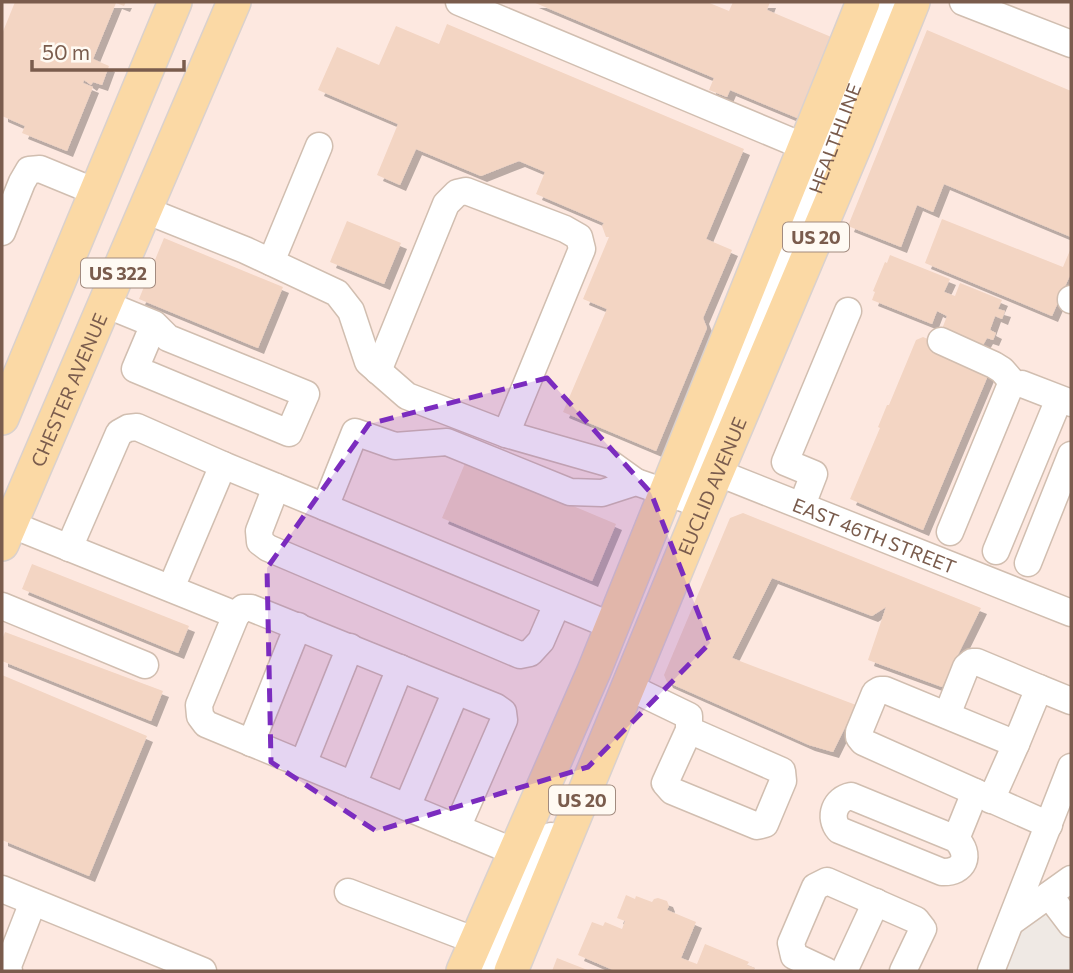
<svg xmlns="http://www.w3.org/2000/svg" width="1073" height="973" viewBox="0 0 1073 973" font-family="Commissioner,sans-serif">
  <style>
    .commercial { fill: #fde8e0 }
    .industrial { fill: #efe9e4 }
    .building { fill: #f3d5c3; filter: url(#shadow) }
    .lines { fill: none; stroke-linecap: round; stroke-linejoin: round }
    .minor-casing { stroke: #d1beb0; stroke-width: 29 }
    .major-casing { stroke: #dad1cd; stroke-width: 36 }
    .minor { stroke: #fff; stroke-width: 26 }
    .major { stroke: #fbd9a5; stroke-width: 33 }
    .marked { fill: #7b2cbf; fill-opacity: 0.2; stroke: #7b2cbf; stroke-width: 5; stroke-dasharray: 14 9; stroke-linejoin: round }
    .labels { text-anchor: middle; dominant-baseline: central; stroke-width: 6; stroke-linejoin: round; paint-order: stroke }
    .shield { fill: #fffaf3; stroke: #a28b7f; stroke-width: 2 }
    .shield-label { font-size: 18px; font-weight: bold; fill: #7a5c4d }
    .street-label { font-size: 19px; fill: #7a5c4d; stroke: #fffaf3 }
  </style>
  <defs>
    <filter id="shadow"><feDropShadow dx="6" dy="6" stdDeviation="0" flood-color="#0004"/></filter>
  </defs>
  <rect width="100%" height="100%" fill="#fdf6ec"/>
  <polygon class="commercial" points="2,2 1071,2 1071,879 991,971 2,971"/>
  <polygon class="industrial" points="1071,879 1071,971 991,971 1011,922"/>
  <g class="building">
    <polygon points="15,2 126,2 124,6 116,3 93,59 109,66 102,85 93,82 91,85 84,80 83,83 93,87 67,151 22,133 25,126 2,116 2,34"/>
    <polygon points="533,2 707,2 729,11 733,2 770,2 767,10 836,39 802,120 730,90 727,97 709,90 714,78"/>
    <polygon points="447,24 744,149 706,239 732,250 703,318 707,328 656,451 563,412 607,309 583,299 609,237 606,237 602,226 604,223 536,194 545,172 519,161 481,176 416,149 400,185 377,175 398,124 318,90 337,47 379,65 396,26 439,44"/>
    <polygon points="927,30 1071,91 1071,237 944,184 933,212 917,205 901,247 848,226"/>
    <polygon points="942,219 1063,267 1071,248 1071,273 1052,316 925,263"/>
    <polygon points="347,221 401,243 384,284 330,262"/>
    <polygon points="164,238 283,287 258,348 139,299"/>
    <polygon points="890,255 950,279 944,292 955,296 960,283 1002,300 998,309 1005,311 1002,319 995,316 990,330 996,333 993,340 987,338 983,345 942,329 947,316 937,311 932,324 872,300 875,292 873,291 885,262 887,263"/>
    <polygon points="923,337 992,366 923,530 850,499 880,428 878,427 887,405 889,405 916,340"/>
    <polygon points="466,461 616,524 592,581 442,518"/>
    <polygon points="743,513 981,608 942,687 868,660 886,607 872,616 772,578 732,658 856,705 833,752 809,745 667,682 664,675 730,518"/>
    <polygon points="32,564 189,626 178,653 22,589"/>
    <polygon points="5,632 163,691 151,721 2,661 2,640"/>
    <polygon points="2,675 147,736 89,876 2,840"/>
    <polygon points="626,895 635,899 636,896 652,902 654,899 658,898 667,901 669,906 667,910 696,922 681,958 697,964 705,944 749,962 747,965 755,968 753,971 612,971 613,970 578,955 592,922 603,926 605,922 622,929 625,921 617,918"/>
    <polygon points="557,958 590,971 552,971"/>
  </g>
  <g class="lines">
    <g class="minor-casing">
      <g id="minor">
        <polyline points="459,2 805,147"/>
        <polyline points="963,2 1071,44"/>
        <polyline points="145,210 245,250 337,293 351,311 368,362 407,396 506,434 611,464 636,482"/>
        <polyline points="2,232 22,182 29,170 40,169 96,192"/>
        <polyline points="271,262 319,146"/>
        <polyline points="1071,299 1071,300"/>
        <polyline points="105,304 154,324 168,338 306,394 289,433 135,369 154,324"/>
        <polyline points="941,341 994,365 1002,370 1015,385"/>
        <polyline points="378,371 446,204 457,193 466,191 565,229 579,237 582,249 506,434"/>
        <polyline points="223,465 325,507"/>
        <path id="s1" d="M701 466 1071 613"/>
        <path id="s2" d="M686 476 699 466 797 237 885 2"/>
        <polyline points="276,487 259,531 260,542 268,548 520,655 530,653 541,641 557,604"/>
        <polyline points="802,505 814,474 785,462 848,311"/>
        <polyline points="10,524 236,615 199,705 200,716 206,724 515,852"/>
        <polyline points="950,532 1009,389 1015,385 1022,384 1071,403"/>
        <polyline points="69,548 119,433 128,428 137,427 223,465 171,588"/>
        <polyline points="996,551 1059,399"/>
        <polyline points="1028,563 1071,455"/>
        <polyline points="2,606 145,665"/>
        <polyline points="236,615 243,608 251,608 496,707 503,712 504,720 457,828"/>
        <polyline points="612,626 325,507 355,432 395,446 447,442 570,492 602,493 636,482 703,505 699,466"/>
        <polyline points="629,687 689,716 689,730 782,771 783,781 765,824 757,826 672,791 665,783 689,730"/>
        <polyline points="947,715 966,667 972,662 977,662 1039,688"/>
        <polyline points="251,743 298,626"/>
        <polyline points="303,764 350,647"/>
        <polyline points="353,785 400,668"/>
        <polyline points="991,800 1016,744"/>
        <polyline points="407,807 456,691"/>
        <polyline points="1049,825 863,742 859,737 859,732 875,693 880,690 885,690 1016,744 1039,688 1071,701"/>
        <path d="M956 839C972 855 964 873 942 872L839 830C828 817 835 799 851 796L956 839 975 792"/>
        <polyline points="2,889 203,971"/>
        <polyline points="348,892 476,941"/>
        <polyline points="1049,895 1071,924"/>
        <polyline points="1011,922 1071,879"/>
        <polyline points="9,971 8,966 33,902"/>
        <polyline points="490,971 521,893 544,853 551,836"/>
        <polyline points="826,971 794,956 791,943 815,887 827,881 916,920 923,929 903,971"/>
        <polyline points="844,971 876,902"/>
        <polyline points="991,971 1071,767"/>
      </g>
    </g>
    <g class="major-casing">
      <g id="major">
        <polyline points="2,418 175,2"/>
        <path id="s3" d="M2 544 234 2"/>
        <polyline points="463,971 594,671 863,2"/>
        <path id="s4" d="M511 971 703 505 856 143 913 2"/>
      </g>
    </g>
    <use href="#minor" class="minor"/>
    <use href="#major" class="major"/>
  </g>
  <path class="marked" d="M547 378 651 493 710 643 588 767 376 831 271 762 267 568 369 424Z"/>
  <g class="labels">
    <g class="shield">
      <rect x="783" y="222.5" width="66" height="29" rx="5"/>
      <rect x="81" y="258.5" width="74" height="29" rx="5"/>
      <rect x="549" y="785.5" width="66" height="29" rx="5"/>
    </g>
    <g class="shield-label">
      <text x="816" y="237">US 20</text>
      <text x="118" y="273">US 322</text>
      <text x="582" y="800">US 20</text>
    </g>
    <g class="street-label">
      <text stroke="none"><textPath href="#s2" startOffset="371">HEALTHLINE</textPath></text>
      <text stroke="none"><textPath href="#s3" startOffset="168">CHESTER AVENUE</textPath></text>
      <text stroke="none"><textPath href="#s4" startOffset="525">EUCLID AVENUE</textPath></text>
      <text stroke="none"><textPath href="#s1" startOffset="187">EAST 46TH STREET</textPath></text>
    </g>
  </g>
  <rect width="1073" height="973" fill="none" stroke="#7a5c4d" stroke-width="7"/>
  <path d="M32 60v10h152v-10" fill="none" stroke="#7a5c4d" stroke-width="3.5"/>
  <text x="42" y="60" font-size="21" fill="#7a5c4d" stroke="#fffaf3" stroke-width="5" paint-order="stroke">50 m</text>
</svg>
